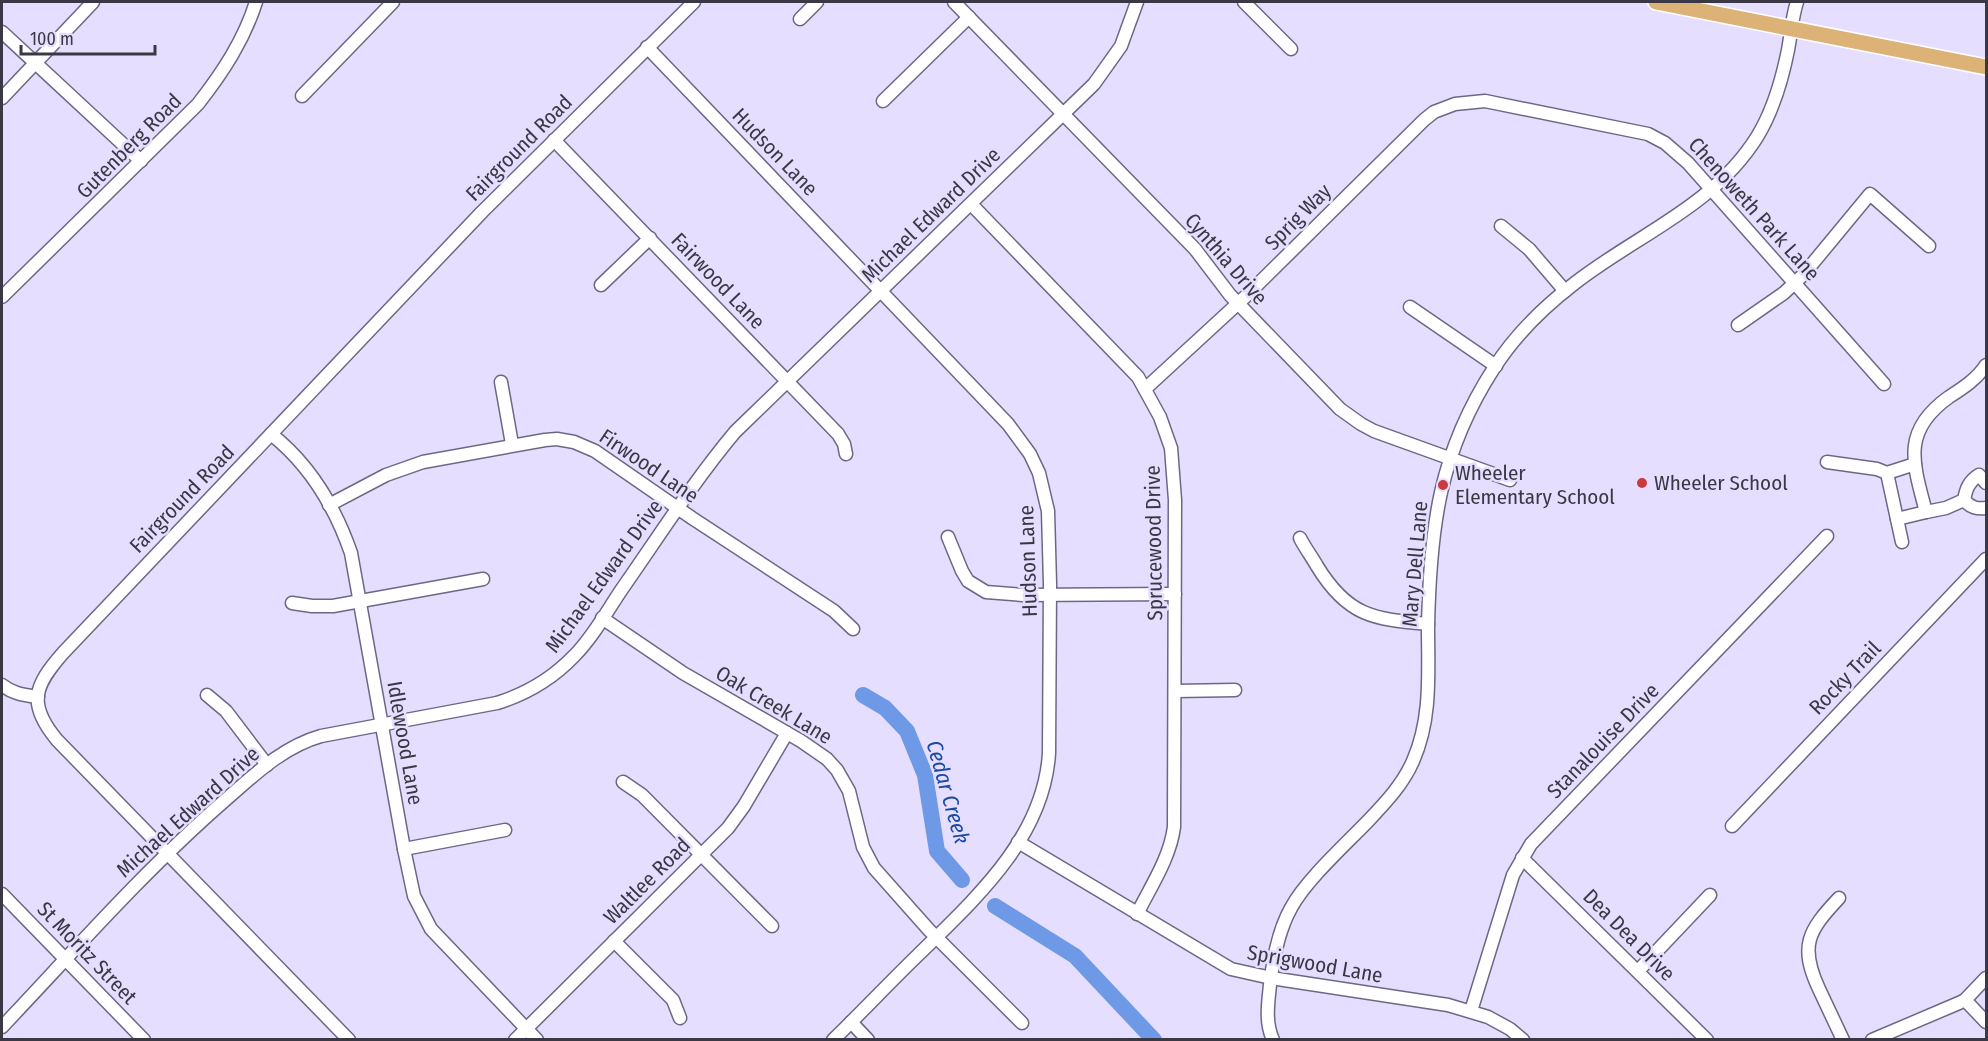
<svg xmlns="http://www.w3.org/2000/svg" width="1988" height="1041" viewBox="0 0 1988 1041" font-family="'Fira Sans Condensed',sans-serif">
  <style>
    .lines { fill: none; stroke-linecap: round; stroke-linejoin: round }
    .river { stroke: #6e99e6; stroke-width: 16 }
    .minor-casing { stroke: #6e6784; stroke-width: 15 }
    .major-casing { stroke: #fff; stroke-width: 18 }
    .minor { stroke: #fff; stroke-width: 12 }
    .major { stroke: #dcb277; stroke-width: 15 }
    .poi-dot { fill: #ca3b3d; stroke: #e5deff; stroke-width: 2 }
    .labels { text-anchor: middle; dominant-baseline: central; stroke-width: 5; stroke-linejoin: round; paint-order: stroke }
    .street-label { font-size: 21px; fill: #3b3845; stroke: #e5deff }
    .poi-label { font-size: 21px; fill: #3b3845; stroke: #e5deff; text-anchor: start }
    .water-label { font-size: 22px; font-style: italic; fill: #1a4aa3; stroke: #e5deff }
  </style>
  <rect width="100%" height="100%" fill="#e5deff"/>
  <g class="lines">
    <g class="river">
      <polyline points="863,695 885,708 907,731 925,775 937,851 962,880"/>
      <polyline points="995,906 1075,956 1154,1040"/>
    </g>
    <g class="minor-casing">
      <g id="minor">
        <polyline points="954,2 1195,249 1230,295 1340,409 1361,424 1374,431 1510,480"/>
        <polyline points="1244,2 1291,49"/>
        <polyline points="800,19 817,2"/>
        <polyline points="2,32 141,161"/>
        <path d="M647 47 1008 424 1030 454 1039 473 1048 511 1050 584 1049 753C1044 838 975 899 918 955 889 983 862 1012 833 1040"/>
        <polyline points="302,96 393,2"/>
        <polyline points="2,98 93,2"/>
        <polyline points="883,101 969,17"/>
        <polyline points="554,140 838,434 844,444 846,454"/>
        <path d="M971 204 1138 377 1160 417 1171 448 1175 500 1174 827C1170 858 1151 886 1137 914"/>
        <polyline points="1501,226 1529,249 1565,291"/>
        <polyline points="601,285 650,238"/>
        <path d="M2 297 198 104C223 72 244 40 256 2"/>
        <polyline points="1410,307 1496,366"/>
        <polyline points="1738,325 1784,293 1803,275 1870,194 1929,246"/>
        <polyline points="501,382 512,444"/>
        <polyline points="1145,389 1246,296 1424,120 1434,112 1455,104 1485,101 1648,134 1665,143 1688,163 1884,384"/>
        <path d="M271 434C309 464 335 507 351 553L404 849 414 896 431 929 537 1040"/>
        <polyline points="1827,462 1877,469 1887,473 1915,464"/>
        <polyline points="1887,473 1902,542"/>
        <path d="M1964 500 1946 508 1926 512C1913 463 1901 431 1949 397 1963 388 1977 379 1986 365"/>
        <path d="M1964 500C1966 489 1969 481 1979 475L1986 483"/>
        <path d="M1964 500C1971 508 1977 509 1986 508"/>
        <polyline points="329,505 386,475 423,462 545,440 557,439 574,442 595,451 692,518 834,611 853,629"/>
        <polyline points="1897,519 1926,512"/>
        <polyline points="948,537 962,571 968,581 986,592 1023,595 1175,594"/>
        <path d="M1300 538C1305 548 1312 557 1317 566 1348 617 1374 619 1428 624"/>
        <polyline points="292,603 312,606 333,606 483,579"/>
        <polyline points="602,618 683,673 801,741 827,759 837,770 849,791 863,847 874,868 929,930 1022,1023"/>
        <path d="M2 685C13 694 24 695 38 697"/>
        <polyline points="1175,691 1235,690"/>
        <polyline points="207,695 226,711 267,765"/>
        <polyline points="623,782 642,795 772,926"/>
        <polyline points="1732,826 1986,559"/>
        <polyline points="1018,842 1231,969 1271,978 1448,1005 1488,1017 1510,1029 1523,1040"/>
        <polyline points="404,849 505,830"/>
        <polyline points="1522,858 1707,1040"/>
        <polyline points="2,894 144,1040"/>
        <path d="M1839 898C1808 931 1799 946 1819 989 1827 1006 1835 1023 1843 1040"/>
        <polyline points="614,941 673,1000 680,1018"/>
        <polyline points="1638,971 1710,895"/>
        <polyline points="1965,1000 1986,1022"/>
        <polyline points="1471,1011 1513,875 1531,844 1827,536"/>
        <polyline points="851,1022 868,1040"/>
        <path d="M2 1027C74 951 144 871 223 802 253 776 282 747 321 736L497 703C526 694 553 678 574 656 593 637 607 611 622 589 659 536 694 481 735 432L1094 84 1121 46 1137 2"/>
        <path d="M349 1040 57 740C27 704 34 686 63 653L482 212 694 2"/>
        <polyline points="515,1040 728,828 744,806 787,733"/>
        <path d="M1273 1040C1265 1022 1268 1004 1270 985 1273 959 1278 931 1291 908 1306 880 1346 844 1369 820 1386 802 1403 784 1413 761 1432 718 1428 673 1428 627 1430 527 1439 453 1494 368 1515 335 1545 306 1575 283 1638 234 1713 207 1757 137 1773 111 1782 80 1788 50 1791 34 1792 17 1797 2"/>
        <polyline points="1872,1040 1959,1003 1965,1000 1986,978"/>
      </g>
    </g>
    <g class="major-casing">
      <polyline id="major" points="1656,2 1986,67"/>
    </g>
    <use href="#minor" class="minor"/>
    <use href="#major" class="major"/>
  </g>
  <g class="poi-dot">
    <circle cx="1642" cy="483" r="6"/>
    <circle cx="1443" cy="485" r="6"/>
  </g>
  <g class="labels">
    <g class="street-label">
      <text transform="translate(129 146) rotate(-45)">Gutenberg Road</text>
      <text transform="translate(519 148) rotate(-45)">Fairground Road</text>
      <text transform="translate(775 152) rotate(46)">Hudson Lane</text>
      <text transform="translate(1754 209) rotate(48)">Chenoweth Park Lane</text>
      <text transform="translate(931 215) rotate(-44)">Michael Edward Drive</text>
      <text transform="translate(1298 217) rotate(-45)">Sprig Way</text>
      <text transform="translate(1226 259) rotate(49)">Cynthia Drive</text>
      <text transform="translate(718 281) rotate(46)">Fairwood Lane</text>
      <text transform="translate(649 466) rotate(34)">Firwood Lane</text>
      <text transform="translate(182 499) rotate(-46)">Fairground Road</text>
      <text transform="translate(1154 543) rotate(-91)">Sprucewood Drive</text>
      <text transform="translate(1028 561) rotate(-92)">Hudson Lane</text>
      <text transform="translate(1415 564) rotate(-85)">Mary Dell Lane</text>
      <text transform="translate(604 576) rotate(-54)">Michael Edward Drive</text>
      <text transform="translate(1845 678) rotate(-46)">Rocky Trail</text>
      <text transform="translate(774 705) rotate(31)">Oak Creek Lane</text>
      <text transform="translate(1603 741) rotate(-46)">Stanalouise Drive</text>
      <text transform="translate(405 743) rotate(80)">Idlewood Lane</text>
      <text transform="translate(188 812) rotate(-42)">Michael Edward Drive</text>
      <text transform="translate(647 881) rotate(-45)">Waltlee Road</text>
      <text transform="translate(1629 935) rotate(45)">Dea Dea Drive</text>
      <text transform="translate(87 953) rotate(46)">St Moritz Street</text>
      <text transform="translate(1315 964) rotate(10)">Sprigwood Lane</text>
    </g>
    <g class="poi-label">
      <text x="1455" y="473">Wheeler<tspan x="1455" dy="24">Elementary School</tspan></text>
      <text x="1654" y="483">Wheeler School</text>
    </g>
    <g class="water-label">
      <text transform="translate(948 792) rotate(74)">Cedar Creek</text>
    </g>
  </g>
  <rect width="1988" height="1041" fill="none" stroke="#3b3845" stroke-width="6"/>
  <path d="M21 45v9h134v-9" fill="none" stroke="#3b3845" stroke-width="3"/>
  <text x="30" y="45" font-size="18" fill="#3b3845" stroke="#e5deff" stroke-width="4.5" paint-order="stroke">100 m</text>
</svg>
